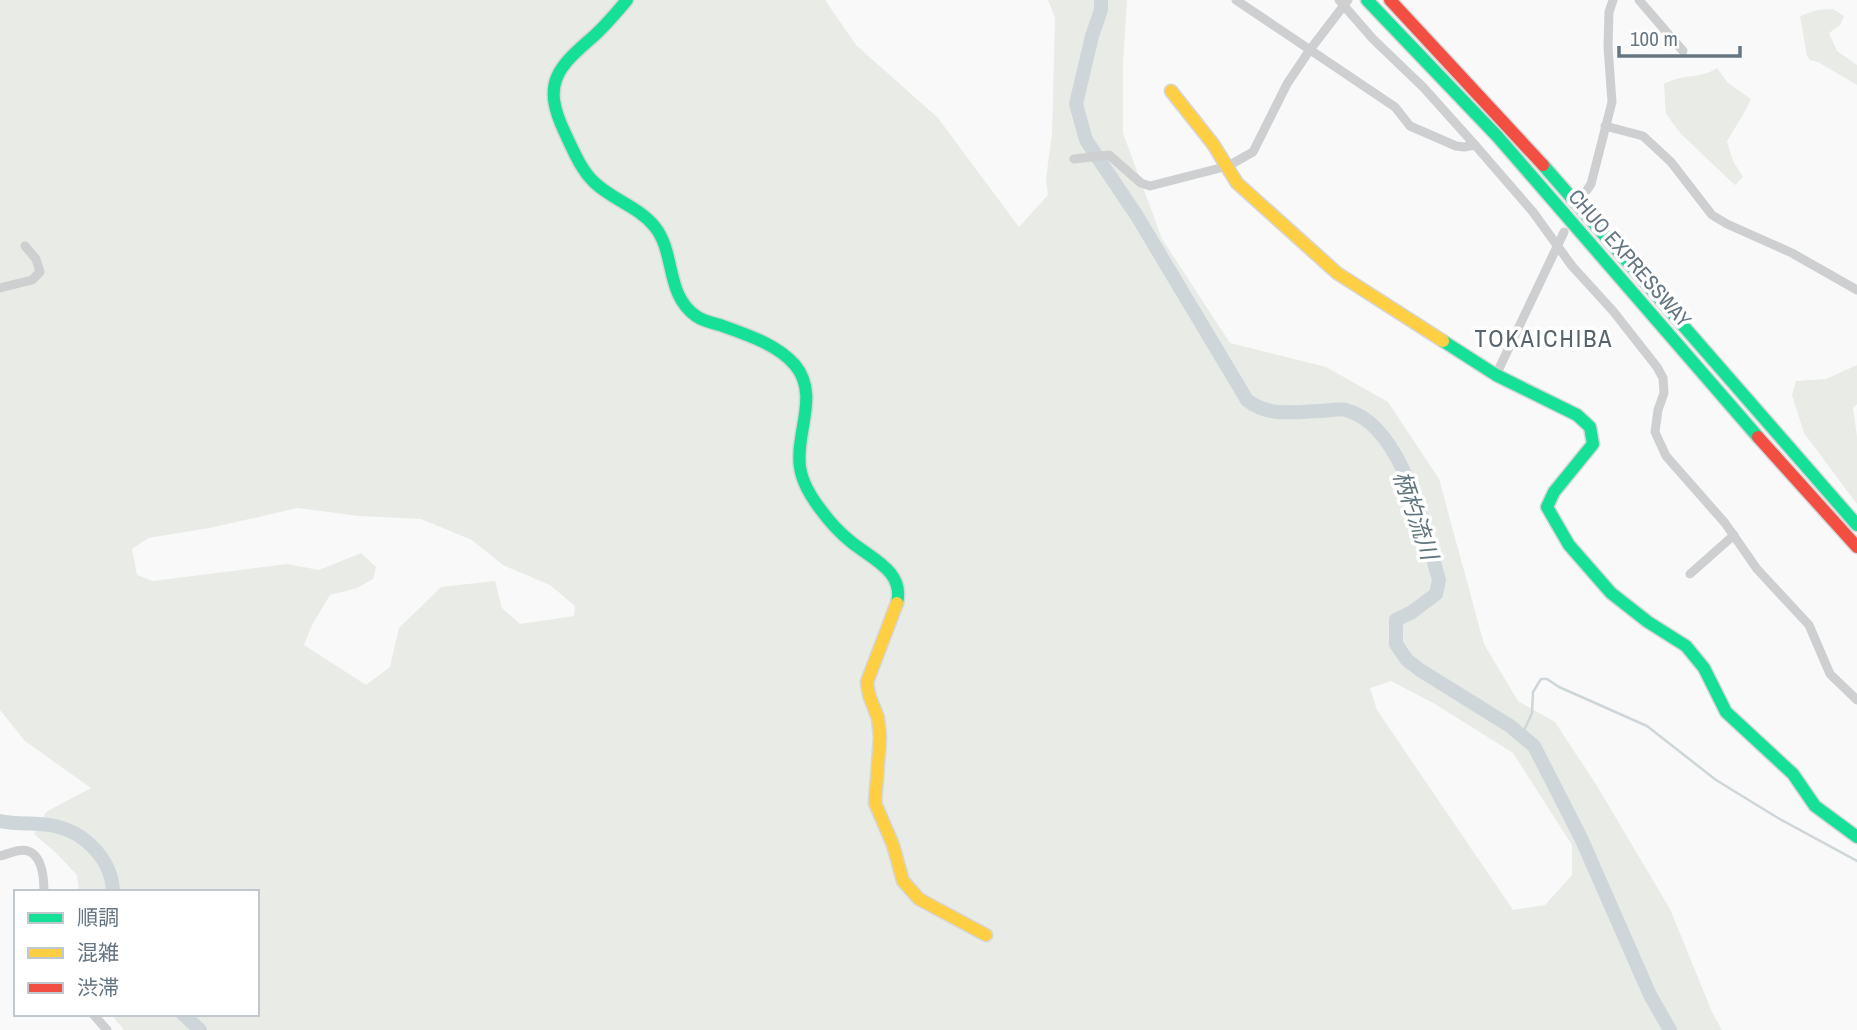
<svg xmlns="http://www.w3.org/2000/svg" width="1857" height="1030" viewBox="0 0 1857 1030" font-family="'Archivo Narrow','Noto Sans JP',sans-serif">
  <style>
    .green { fill: #e8ebe6; fill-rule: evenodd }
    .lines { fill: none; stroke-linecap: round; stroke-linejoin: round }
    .stream { stroke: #ced6d9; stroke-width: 2.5 }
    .river { stroke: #ced6d9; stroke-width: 14 }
    .fast-casing { stroke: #d5d6d7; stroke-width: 15 }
    .slow-casing { stroke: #d5d6d7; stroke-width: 15 }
    .jam-casing { stroke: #d5d6d7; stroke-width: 15 }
    .street { stroke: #cecfd0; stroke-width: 9 }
    .fast { stroke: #16e098; stroke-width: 12 }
    .slow { stroke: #ffcf43; stroke-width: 12 }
    .jam { stroke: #f24e42; stroke-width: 12 }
    .labels { text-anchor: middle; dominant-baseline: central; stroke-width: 7; stroke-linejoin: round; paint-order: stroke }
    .street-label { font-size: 21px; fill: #657683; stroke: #fff }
    .water-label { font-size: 23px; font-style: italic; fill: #60757c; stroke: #fff }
    .quarter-label { font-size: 24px; letter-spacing: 2px; fill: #57646e; stroke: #fff }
  </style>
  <rect width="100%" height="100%" fill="#f9f9f9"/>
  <g class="green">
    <path d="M0 0H825L856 45 938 118 1019 227 1048 195 1046 179 1052 134 1055 18 1048 0H1127L1123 64V133L1162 239 1230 343 1326 367 1388 402 1439 479 1484 644 1518 701 1555 722 1597 786 1670 909 1712 1012 1722 1030H124L111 1014H257V892H79L77 875 55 852 34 834 46 812 91 788 25 741 0 710ZM298 508 359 516 421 519 472 540 503 565 550 585 575 606 574 616 520 624 502 608 495 581 441 587 399 628 390 667 366 685 304 645 312 625 330 595 357 588 373 579 376 567 361 553 319 570 287 564 153 581 137 575 132 549 148 538 209 528ZM1391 681 1435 704 1513 753 1572 845V875L1545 905 1513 910 1377 710 1370 688Z"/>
    <polygon points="1833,9 1844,16 1840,25 1829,33 1837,51 1857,65 1857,85 1818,62 1810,60 1807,56 1800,16 1817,10"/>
    <path d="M1717 68 1728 83 1751 99 1744 113 1727 141 1733 161 1743 177 1735 185 1681 134 1666 114 1664 84C1683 73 1699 80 1717 68Z"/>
    <polygon points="1857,365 1857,404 1853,408 1857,437 1857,504 1804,433 1792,395 1796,381 1826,379"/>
  </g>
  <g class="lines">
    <polyline class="stream" points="1522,735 1532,713 1533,692 1541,679 1547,679 1559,687 1647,726 1716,780 1778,818 1857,861"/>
    <g class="river">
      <path d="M1101 0V10L1092 36 1076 104 1086 140 1137 216 1247 400C1268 417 1293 412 1319 411 1327 411 1339 408 1346 410 1403 425 1425 531 1439 580L1436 594 1412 612 1396 620V644L1407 660 1420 670 1510 726 1534 746 1581 838 1650 995 1670 1030"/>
      <path d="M0 821C18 825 37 822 55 826 86 833 112 860 113 892"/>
      <polyline points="183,1014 200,1030"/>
    </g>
    <g class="fast-casing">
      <g id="fast">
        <path d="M627 0C617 12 606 25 595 35 557 68 541 83 565 133 573 150 581 170 595 183 613 200 639 207 655 227 676 254 665 294 696 316 703 321 712 323 720 325 745 334 777 344 795 365 820 395 795 433 800 467 802 483 811 497 821 510 829 521 839 532 850 541 870 558 905 571 897 603"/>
        <polyline points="1367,0 1497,136 1758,437"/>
        <polyline points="1543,165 1857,525"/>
        <polyline points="1443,341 1496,375 1577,415 1590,427 1593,444 1554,492 1547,507 1569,545 1611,593 1648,622 1686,646 1704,668 1726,712 1793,774 1815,806 1857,837"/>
      </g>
    </g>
    <g class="slow-casing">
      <g id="slow">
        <polyline points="1171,91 1213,144 1237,183 1337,273 1443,341"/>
        <polyline points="897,603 867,682 869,695 878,718 880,738 875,803 893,845 903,881 919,899 986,935"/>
      </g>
    </g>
    <g class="jam-casing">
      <g id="jam">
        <polyline points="1390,0 1543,165"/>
        <polyline points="1758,437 1857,547"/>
      </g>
    </g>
    <g class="street">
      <polyline points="1236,0 1395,107 1410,126 1456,146 1464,147 1475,145"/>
      <polyline points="1339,0 1373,39 1423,87 1475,145 1533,212 1572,266 1613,311 1657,367 1663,378 1664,393 1658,410 1655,432 1666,456 1725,523 1757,569 1809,625 1830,674 1857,700"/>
      <polyline points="1639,0 1683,51"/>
      <polyline points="1605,126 1643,136 1671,162 1712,215 1727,224 1792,253 1857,290"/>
      <polyline points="1074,159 1109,155 1141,183 1150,186 1228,166 1253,152 1287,84 1309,51 1348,0"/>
      <polyline points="1587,190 1591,184 1612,102 1608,47 1609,12 1613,0"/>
      <polyline points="0,288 32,280 40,272 36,259 25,246"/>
      <polyline points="1496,375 1564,232"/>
      <polyline points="1690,574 1734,535"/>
      <path d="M0 856C8 854 20 848 28 851 43 856 44 879 44 892"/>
      <polyline points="93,1014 107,1030"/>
    </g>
    <use href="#fast" class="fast"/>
    <use href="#slow" class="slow"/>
    <use href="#jam" class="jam"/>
  </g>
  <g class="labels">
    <g class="street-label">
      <text transform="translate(1630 258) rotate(49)">CHUO EXPRESSWAY</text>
    </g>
    <g class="water-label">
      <text transform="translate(1416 515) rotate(71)">柄杓流川</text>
    </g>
    <g class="quarter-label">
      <text x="1544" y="338">TOKAICHIBA</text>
    </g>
  </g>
  <rect x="14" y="890" width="245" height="126" fill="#ffffff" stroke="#c1c8cd" stroke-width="2"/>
  <rect x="28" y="913" width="35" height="10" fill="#16e098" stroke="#c1c8cd" stroke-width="2"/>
  <text x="77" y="925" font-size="21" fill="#657683">順調</text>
  <rect x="28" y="948" width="35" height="10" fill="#ffcf43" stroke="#c1c8cd" stroke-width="2"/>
  <text x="77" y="960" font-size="21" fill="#657683">混雑</text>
  <rect x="28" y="983" width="35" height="10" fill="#f24e42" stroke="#c1c8cd" stroke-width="2"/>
  <text x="77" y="995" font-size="21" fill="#657683">渋滞</text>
  <path d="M1619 46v10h121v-10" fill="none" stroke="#657683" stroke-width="3.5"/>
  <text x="1630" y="46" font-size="21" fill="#657683" stroke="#ffffff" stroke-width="5" paint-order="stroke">100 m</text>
</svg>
